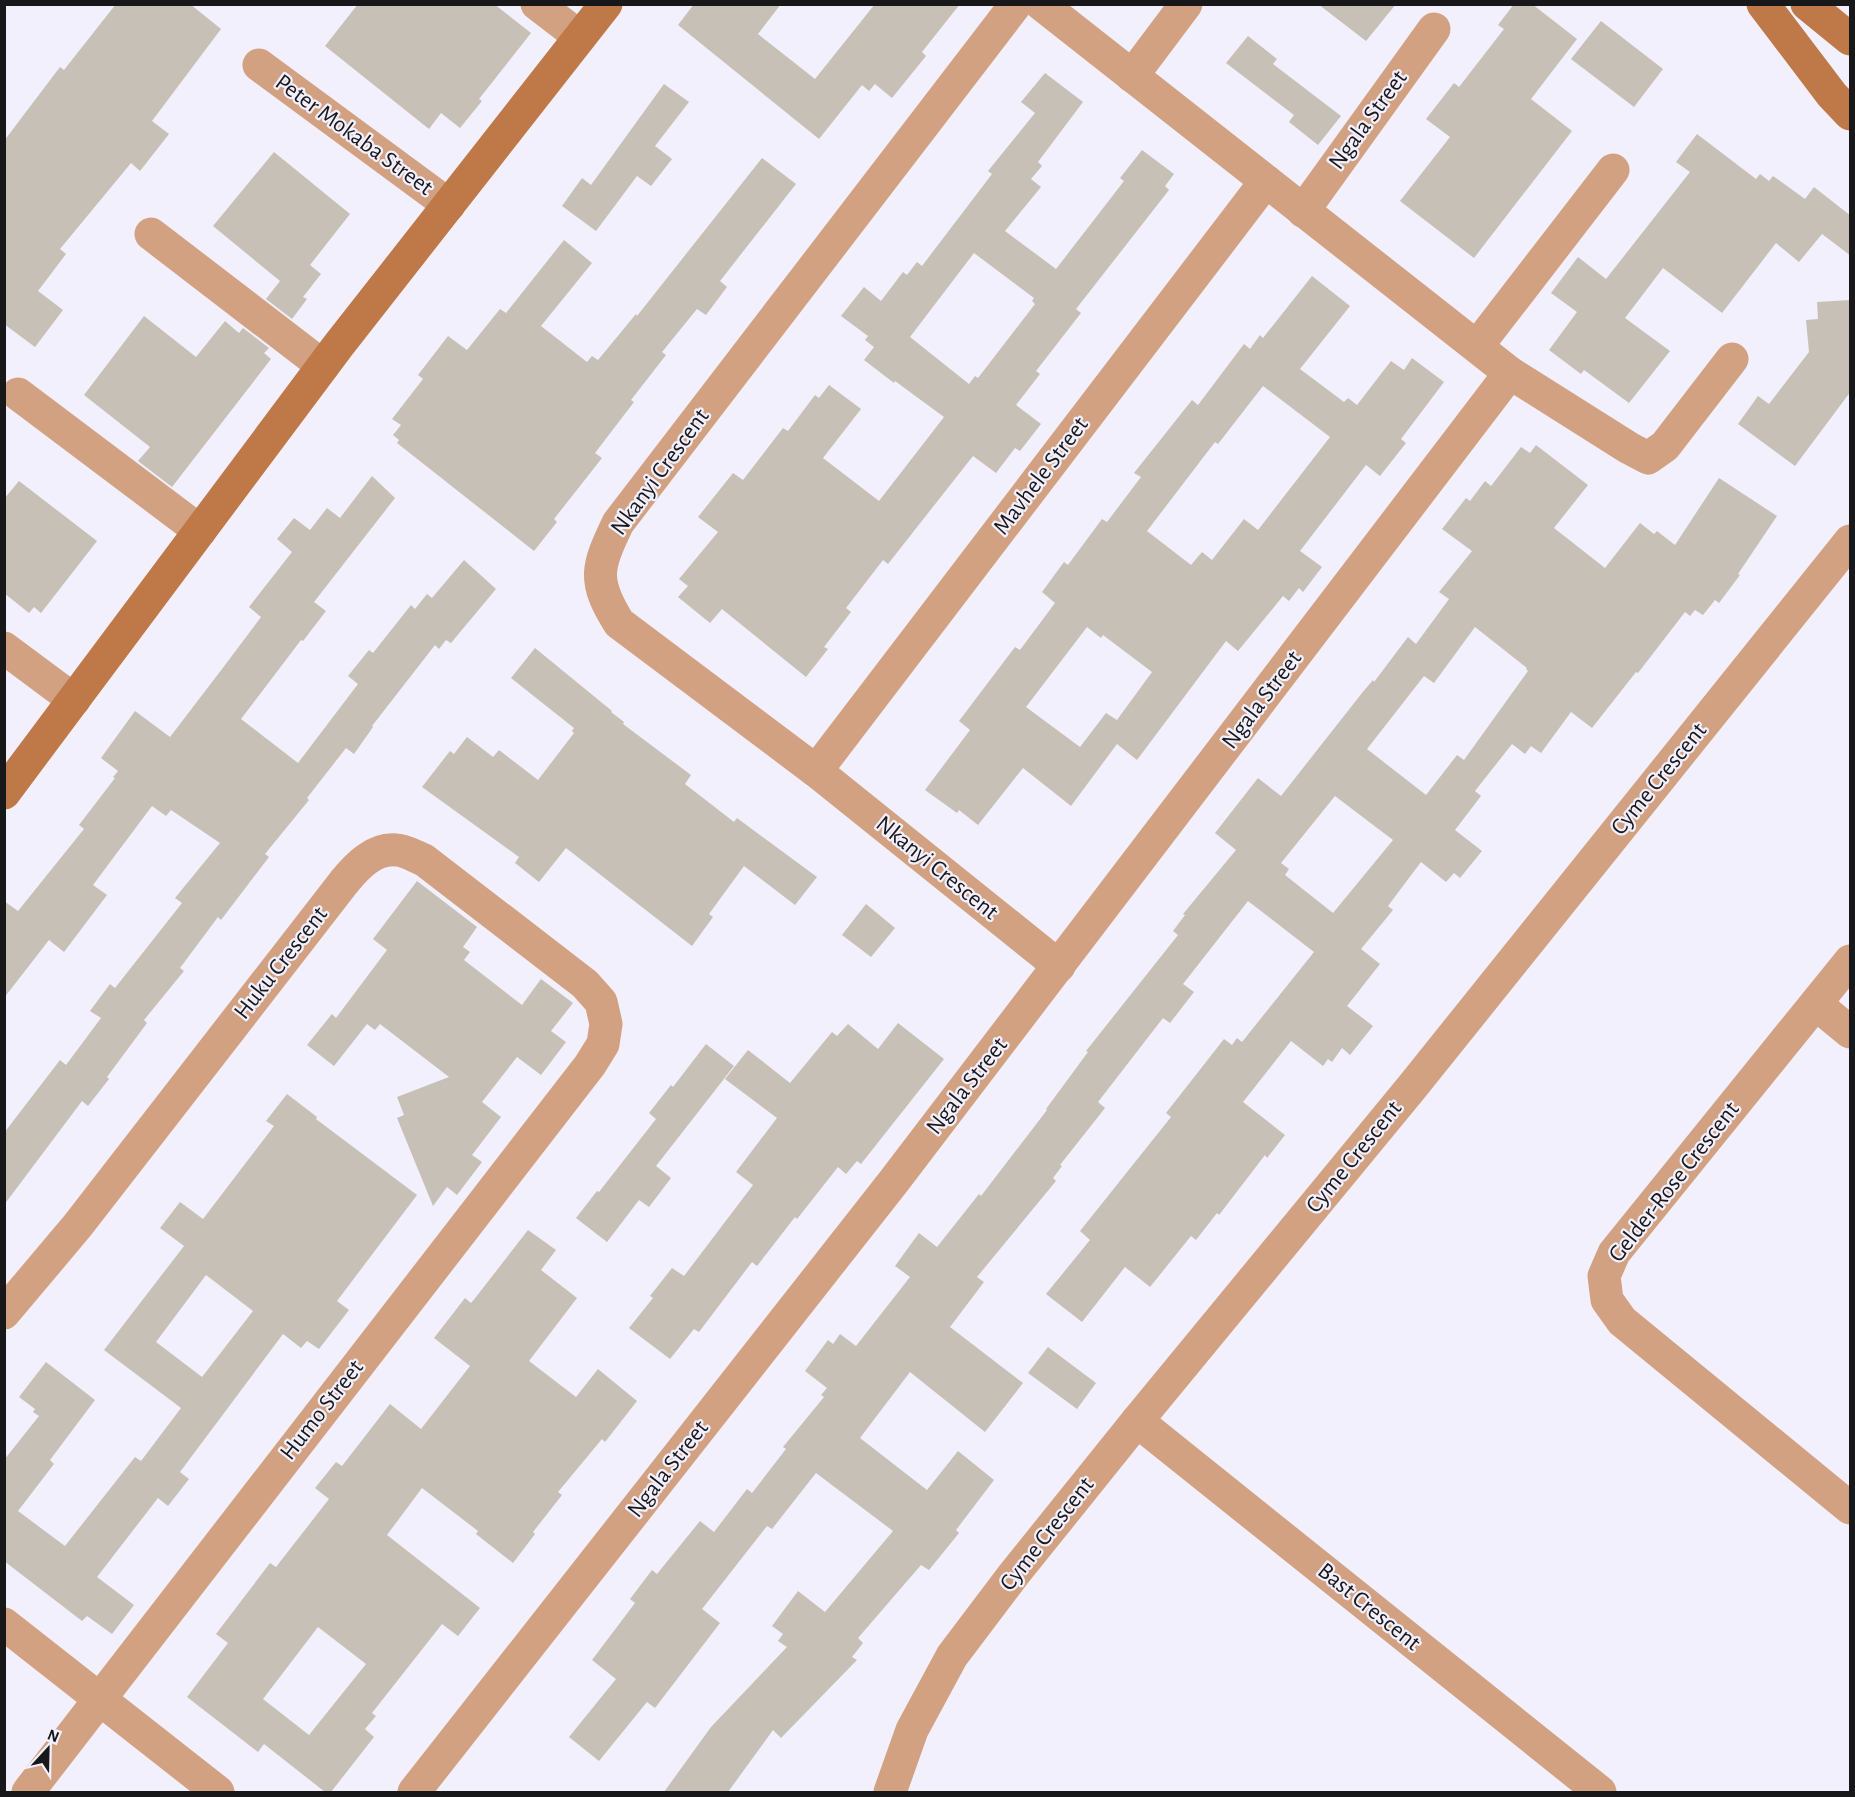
<svg xmlns="http://www.w3.org/2000/svg" width="1855" height="1797" viewBox="0 0 1855 1797" font-family="'Alegreya Sans',sans-serif">
  <style>
    .building { fill: #c6c0b6; fill-rule: evenodd }
    .lines { fill: none; stroke-linecap: round; stroke-linejoin: round }
    .street { stroke: #d2a182; stroke-width: 33 }
    .secondary { stroke: #bf7848; stroke-width: 33 }
    .labels { text-anchor: middle; dominant-baseline: central; stroke-width: 4.5; stroke-linejoin: round; paint-order: stroke }
    .street-label { font-size: 24px; fill: #18181b; stroke: #f2f0fc }
  </style>
  <rect width="100%" height="100%" fill="#f2f0fc"/>
  <g class="building">
    <polygon points="116,4 190,4 221,29 152,121 169,134 140,171 131,163 60,249 66,254 38,291 63,310 35,347 4,324 4,141 60,67 64,70"/>
    <polygon points="358,4 494,4 531,33 479,99 482,101 460,128 441,113 429,129 325,46"/>
    <polygon points="694,4 781,4 758,34 815,79 875,4 960,4 922,52 926,56 892,98 875,84 869,91 862,85 819,139 678,25"/>
    <polygon points="1318,4 1396,4 1366,41"/>
    <polygon points="1514,4 1532,4 1577,39 1531,99 1572,131 1474,258 1400,201 1450,137 1426,119 1454,83 1459,87 1504,29 1498,25"/>
    <polygon points="1601,21 1663,69 1634,107 1571,59"/>
    <polygon points="1248,36 1277,59 1273,64 1341,116 1318,145 1289,122 1294,115 1226,63"/>
    <path d="M1045 73 1083 102 1038 162 1042 166 1031 179 1041 187 1005 231 1056 269 1124 181 1120 178 1142 150 1174 174 1165 186 1169 190 1076 309 1081 313 1036 371 1040 374 1016 405 1041 424 1020 451 1015 448 996 473 973 456 888 564 883 560 846 608 851 612 824 647 828 649 806 677 722 609 710 623 678 597 688 586 679 579 718 532 698 517 733 473 743 480 783 428 788 431 815 395 819 398 829 385 861 409 823 458 879 501 944 417 895 381 894 383 864 360 874 347 865 340 868 336 841 316 864 287 881 301 903 272 907 275 917 262 922 266 992 174 988 171 1035 113 1021 102ZM974 253 1034 298 1032 301 1035 304 978 378 975 376 969 384 910 337Z"/>
    <polygon points="664,84 689,102 655,146 672,159 651,186 637,176 596,231 562,206 582,178 591,185"/>
    <polygon points="1697,134 1756,179 1760,174 1769,181 1773,176 1805,199 1814,187 1851,216 1851,256 1822,234 1799,262 1776,243 1722,313 1663,268 1625,318 1670,351 1629,403 1584,370 1581,374 1549,350 1577,312 1551,293 1578,257 1606,279 1690,172 1676,162"/>
    <polygon points="274,152 350,214 310,265 321,274 303,297 307,299 292,319 266,299 280,281 213,226"/>
    <polygon points="762,158 796,184 720,281 727,287 706,315 697,309 662,352 666,355 631,400 634,402 595,453 602,458 554,519 557,522 534,551 397,443 399,440 393,435 401,425 392,419 423,379 418,375 448,336 467,350 500,309 506,313 564,240 592,263 541,326 587,362 592,356 598,360 636,314 637,316"/>
    <path d="M1312 276 1350 306 1300 369 1344 402 1348 398 1357 405 1391 361 1404 370 1412 358 1444 382 1401 439 1406 443 1380 476 1366 465 1300 551 1322 567 1303 592 1299 588 1289 601 1283 596 1238 651 1226 641 1137 760 1117 744 1071 806 1023 768 978 825 959 810 957 813 925 790 970 730 959 721 1015 647 1020 650 1055 603 1042 592 1064 562 1068 565 1102 519 1107 522 1141 477 1134 473 1192 400 1198 405 1244 344 1250 349 1260 335 1263 338ZM1263 386 1330 437 1258 530 1244 519 1212 560 1202 552 1191 565 1147 531 1215 442 1218 444ZM1087 627 1101 638 1103 635 1152 672 1117 720 1106 713 1080 747 1026 707Z"/>
    <polygon points="1851,300 1851,391 1795,466 1738,424 1758,396 1769,404 1809,352 1806,320 1818,319 1817,302"/>
    <polygon points="144,316 196,357 225,321 239,333 243,328 269,348 264,353 271,359 172,487 138,461 150,447 84,395"/>
    <path d="M1536 445 1588 485 1554 528 1605 568 1640 523 1654 534 1657 531 1675 545 1719 478 1777 516 1738 574 1740 575 1719 603 1715 600 1703 615 1695 610 1690 616 1685 612 1638 673 1636 672 1592 728 1571 712 1541 753 1531 746 1525 754 1512 744 1475 791 1481 796 1455 830 1482 851 1460 878 1454 873 1446 882 1421 862 1388 906 1393 910 1361 949 1380 964 1347 1006 1373 1026 1350 1055 1342 1048 1332 1062 1328 1059 1323 1066 1291 1041 1243 1102 1285 1135 1267 1158 1265 1155 1219 1215 1217 1213 1196 1240 1191 1236 1150 1287 1125 1267 1082 1322 1046 1294 1090 1240 1080 1231 1171 1117 1166 1113 1224 1039 1232 1045 1237 1038 1242 1042 1314 952 1248 901 1183 984 1194 992 1170 1023 1163 1018 1098 1102 1105 1108 1060 1165 1062 1166 1053 1178 1056 1181 977 1277 984 1282 950 1327 1023 1383 985 1432 910 1372 860 1438 927 1490 958 1451 994 1480 956 1530 959 1533 929 1570 921 1565 858 1638 863 1643 852 1657 857 1660 781 1738 773 1730 728 1792H664L711 1727 787 1647 778 1641 783 1634 772 1626 798 1591 825 1612 893 1531 816 1473 772 1529 767 1526 702 1609 720 1623 655 1708 647 1702 599 1761 569 1737 616 1679 592 1660 635 1603 630 1599 652 1570 657 1574 700 1521 714 1532 747 1489 752 1493 786 1449 783 1447 824 1397 821 1395 827 1388 805 1371 828 1340 833 1344 840 1334 856 1346 910 1277 895 1266 919 1233 937 1247 979 1194 981 1196 1047 1110 1046 1109 1088 1052 1086 1051 1178 935 1173 931 1185 915 1183 914 1236 850 1215 833 1258 778 1281 796 1362 693 1373 680 1374 682 1408 637 1416 644 1449 599 1439 592 1472 551 1442 529 1466 498 1470 501 1485 481 1491 486 1521 447 1530 453ZM1475 627 1527 668 1526 669 1528 671 1464 760 1457 755 1426 795 1367 749 1424 676 1434 683ZM1335 796 1393 840 1333 913 1285 875 1289 869 1281 863Z"/>
    <polygon points="372,476 395,498 314,602 326,611 303,641 301,640 241,719 298,763 358,684 348,676 369,650 373,653 411,605 415,609 427,594 432,598 464,560 496,589 451,643 446,640 439,649 435,645 372,726 373,727 354,754 346,748 307,798 309,800 265,854 269,857 221,920 218,917 180,968 184,971 144,1020 147,1023 107,1077 109,1079 88,1106 82,1101 4,1205 4,1133 60,1060 66,1065 101,1018 90,1011 110,984 115,988 182,903 175,898 220,843 171,810 166,816 152,806 93,885 107,895 64,952 49,940 4,998 4,901 18,911 84,829 79,825 115,778 113,777 118,771 101,758 135,711 170,737 222,669 261,617 249,607 292,552 277,539 294,518 310,530 327,508 340,518"/>
    <polygon points="19,481 97,541 41,613 34,607 29,613 4,593 4,499"/>
    <polygon points="535,648 612,711 611,712 624,722 623,724 691,775 685,784 734,822 737,818 817,877 795,905 744,866 709,914 713,917 692,946 566,848 539,882 515,863 519,857 422,787 450,751 454,754 467,737 493,757 499,750 538,780 574,733 572,731 574,728 511,678"/>
    <polygon points="417,881 477,927 463,947 470,952 464,960 522,1005 541,979 573,1003 551,1031 566,1042 541,1075 517,1057 482,1102 501,1117 472,1155 482,1162 457,1195 447,1187 433,1206 397,1118 404,1115 397,1097 449,1077 380,1024 375,1030 367,1024 334,1066 307,1045 332,1014 336,1018 387,950 373,939"/>
    <polygon points="866,904 895,928 871,957 842,935"/>
    <polygon points="898,1023 944,1059 861,1164 857,1161 846,1174 838,1167 797,1219 795,1217 757,1266 752,1262 699,1332 694,1329 670,1359 629,1328 653,1298 650,1296 672,1268 684,1276 753,1185 736,1172 777,1118 725,1079 748,1050 790,1083 832,1032 837,1036 848,1024 878,1049"/>
    <polygon points="706,1044 734,1066 656,1166 671,1178 649,1207 639,1200 607,1242 576,1218 597,1191 599,1192 656,1119 649,1113 671,1085 673,1087"/>
    <path d="M287 1094 317 1117 316 1119 417 1195 337 1301 349 1310 319 1349 307 1341 301 1348 283 1334 180 1472 189 1479 168 1506 158 1498 97 1577 134 1605 112 1634 87 1616 82 1621 4 1561V1460L39 1416 33 1412 35 1409 19 1397 46 1362 95 1400 50 1460 54 1464 18 1511 65 1546 135 1457 141 1461 181 1408 104 1350 184 1246 160 1228 180 1202 203 1219 274 1126 266 1121ZM206 1275 253 1311 202 1377 156 1342Z"/>
    <path d="M528 1230 556 1250 541 1270 577 1298 529 1361 576 1397 598 1369 637 1401 605 1442 602 1439 558 1492 562 1495 533 1532 535 1534 513 1563 476 1534 478 1531 422 1488 387 1535 480 1608 458 1636 442 1624 372 1713 376 1716 365 1729 374 1737 331 1792H325L264 1744 258 1752 187 1697 228 1643 216 1634 270 1563 276 1567 329 1499 315 1488 336 1462 342 1466 390 1404 421 1429 470 1366 434 1338 465 1298 471 1303 476 1297ZM318 1627 366 1664 309 1735 263 1699Z"/>
    <polygon points="1048,1347 1096,1383 1077,1409 1028,1373"/>
  </g>
  <g class="lines">
    <g class="street">
      <polyline points="537,4 580,37"/>
      <path d="M1016 4 618 523C597 567 592 580 619 623L816 771 1059 966"/>
      <polyline points="1041,4 1510,373 1629,448 1648,458 1665,446 1732,359"/>
      <polyline points="259,65 449,205"/>
      <polyline points="1132,76 1186,4"/>
      <polyline points="1303,211 1434,29"/>
      <polyline points="151,234 323,366"/>
      <polyline points="1478,345 1613,170"/>
      <polyline points="18,394 200,531"/>
      <polyline points="4,648 74,700"/>
      <polyline points="816,771 1266,181"/>
      <polyline points="1850,961 1614,1253 1604,1276 1607,1300 1622,1321 1850,1508"/>
      <polyline points="1816,1004 1850,1032"/>
      <path d="M4 1313 78 1225 344 882C357 866 374 848 396 850 405 850 416 857 424 860L585 984 601 1002 606 1024 603 1044 590 1065 28 1792"/>
      <polyline points="1137,1421 1600,1792"/>
      <polyline points="4,1624 218,1792"/>
      <polyline points="414,1792 894,1181 1510,373"/>
      <polyline points="890,1792 912,1730 952,1656 1014,1574 1137,1421 1412,1087 1850,541"/>
    </g>
    <g class="secondary">
      <polyline points="1763,4 1832,95 1850,114"/>
      <polyline points="1807,4 1850,39"/>
      <polyline points="4,793 338,346 606,4"/>
    </g>
  </g>
  <g class="labels">
    <g class="street-label">
      <text transform="translate(1368 120) rotate(-54)">Ngala Street</text>
      <text transform="translate(354 135) rotate(36)">Peter Mokaba Street</text>
      <text transform="translate(660 472) rotate(-54)">Nkanyi Crescent</text>
      <text transform="translate(1041 476) rotate(-53)">Mavhele Street</text>
      <text transform="translate(1262 700) rotate(-53)">Ngala Street</text>
      <text transform="translate(1659 779) rotate(-51)">Cyme Crescent</text>
      <text transform="translate(937 868) rotate(39)">Nkanyi Crescent</text>
      <text transform="translate(281 963) rotate(-52)">Huku Crescent</text>
      <text transform="translate(967 1086) rotate(-52)">Ngala Street</text>
      <text transform="translate(1354 1157) rotate(-51)">Cyme Crescent</text>
      <text transform="translate(1674 1182) rotate(-52)">Gelder-Rose Crescent</text>
      <text transform="translate(322 1410) rotate(-52)">Humo Street</text>
      <text transform="translate(668 1469) rotate(-52)">Ngala Street</text>
      <text transform="translate(1047 1534) rotate(-52)">Cyme Crescent</text>
      <text transform="translate(1369 1607) rotate(39)">Bast Crescent</text>
    </g>
  </g>
  <rect width="1855" height="1797" fill="none" stroke="#18181b" stroke-width="12"/>
  <g transform="translate(48 1749) rotate(22)" stroke="#f2f0fc" stroke-width="4.5" paint-order="stroke">
  <path d="M0-4.5L10 22L0 15L-10 22Z" fill="#18181b"/>
  <text y="-9" font-size="16" font-weight="bold" text-anchor="middle" fill="#18181b">N</text>
  </g>
</svg>
